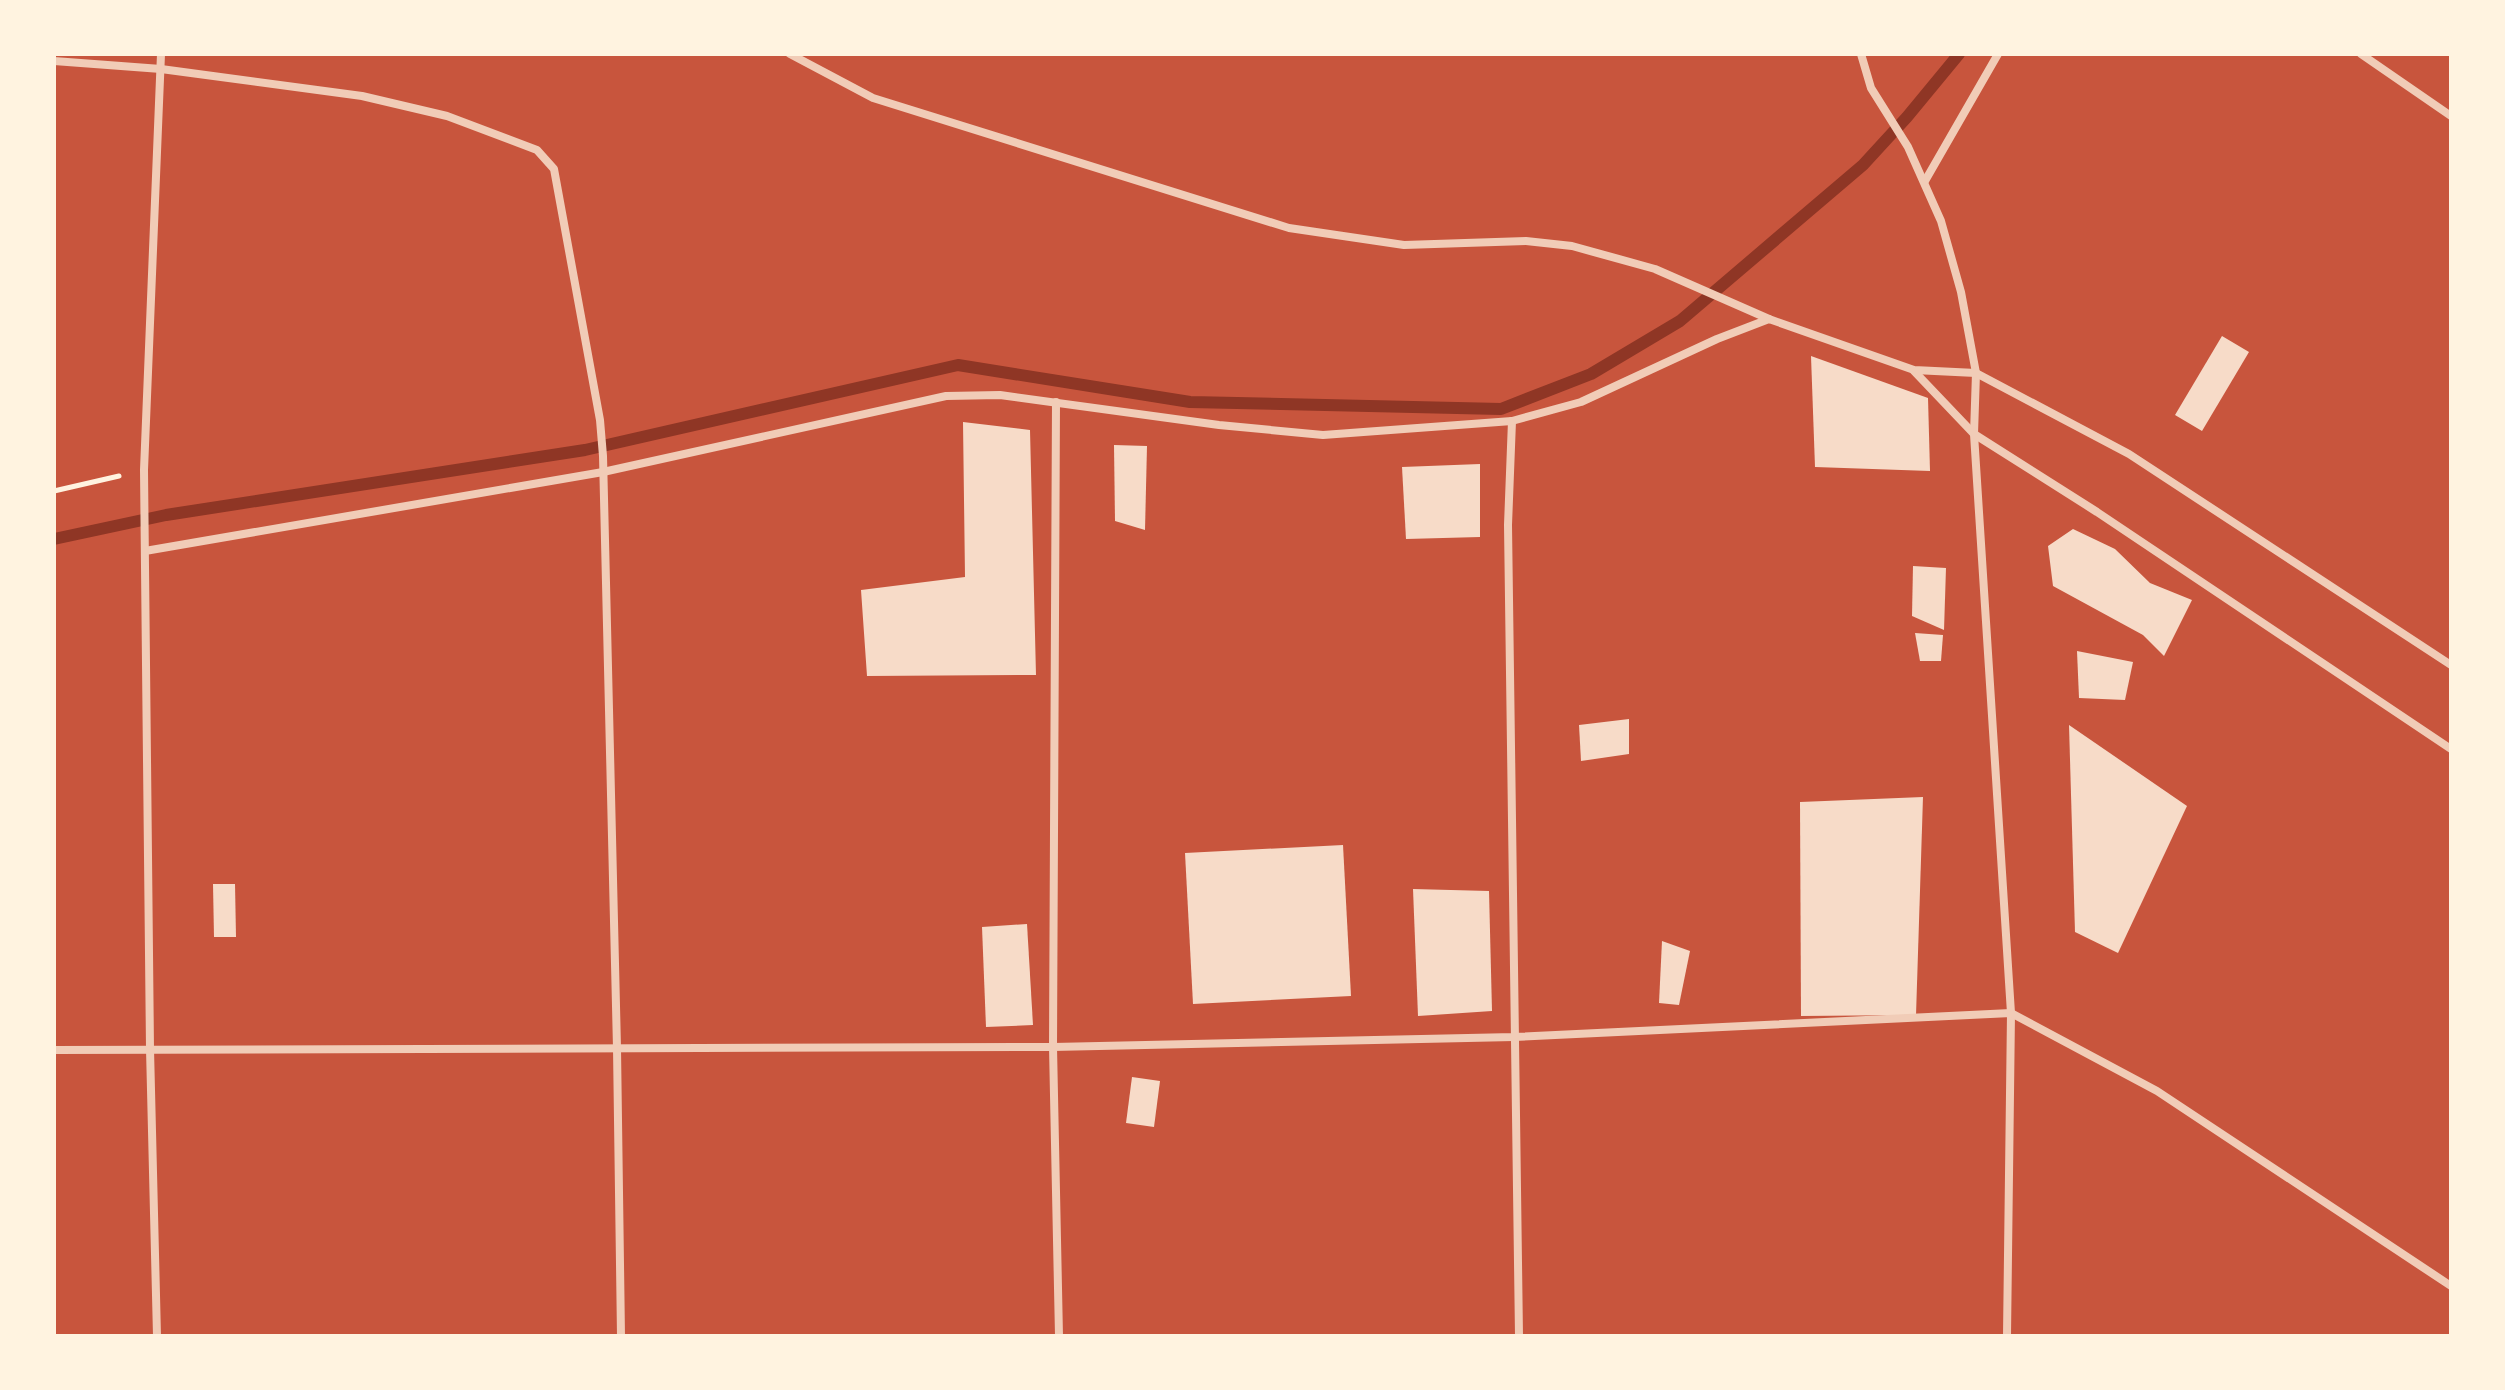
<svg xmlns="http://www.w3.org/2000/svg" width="2505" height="1390" viewBox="0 0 2505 1390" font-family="'Libre Baskerville',serif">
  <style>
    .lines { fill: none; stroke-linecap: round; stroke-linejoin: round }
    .stream { stroke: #8f3625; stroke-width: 12 }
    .building { fill: #f7dbc8 }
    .path { stroke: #fff3e0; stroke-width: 5 }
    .minor { stroke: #f1ccb7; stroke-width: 8 }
  </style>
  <rect width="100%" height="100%" fill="#c8553d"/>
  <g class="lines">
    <polyline class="stream" points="54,539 166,515 585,450 958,365 1190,402 1501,409 1591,374 1680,321 1863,165 1907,117 1959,54"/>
  </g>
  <g class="building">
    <polygon points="2222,336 2249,352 2202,431 2175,415"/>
    <polygon points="1811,356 1928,398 1930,471 1815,467"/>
    <polygon points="963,422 1030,430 1036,675 867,676 861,590 965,577"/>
    <polygon points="1114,445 1147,446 1145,530 1115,521"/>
    <polygon points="1480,464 1480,537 1406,539 1402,467"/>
    <polygon points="2073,529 2115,549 2150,583 2192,600 2164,656 2143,635 2053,586 2048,546"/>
    <polygon points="1913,566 1946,568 1944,630 1912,616"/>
    <polygon points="1915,633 1943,635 1941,661 1920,661"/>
    <polygon points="2077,651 2133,662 2125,700 2079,698"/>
    <polygon points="1629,719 1629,754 1581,761 1579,725"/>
    <polygon points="2069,725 2187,806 2118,953 2075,932"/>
    <polygon points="1923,797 1916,1015 1801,1016 1800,802"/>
    <polygon points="1343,845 1351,996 1193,1004 1185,853"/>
    <polygon points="213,884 235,884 236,937 214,937"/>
    <polygon points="1413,889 1489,891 1492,1011 1418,1016"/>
    <polygon points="1027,924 1033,1025 986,1027 982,927"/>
    <polygon points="1662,941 1690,951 1679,1005 1659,1003"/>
    <polygon points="1132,1077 1160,1081 1154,1127 1126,1123"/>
  </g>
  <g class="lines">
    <polyline class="path" points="54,491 119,476"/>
    <g class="minor">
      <polyline points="790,54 873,98 1289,228 1404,245 1526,241 1572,246 1655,269 1769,319"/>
      <polyline points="1861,54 1871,88 1908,147 1941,221 1961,292 1976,373 1974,434 2011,1013 2007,1336"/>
      <polyline points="2361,54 2451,116"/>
      <polyline points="54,61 161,69 362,96 447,116 537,150 554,169 600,420 603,456 617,1048 621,1336"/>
      <polyline points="1925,181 1998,54"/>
      <polyline points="1914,371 1974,434 2097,512 2451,749"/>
      <polyline points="1056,402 1053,1047 1059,1336"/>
      <polyline points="1512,421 1508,525 1519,1336"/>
      <polyline points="145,551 603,472 946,396 1000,395 1219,425 1323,435 1512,421 1581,402 1717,339 1769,319 1914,370 1976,373 2129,454 2451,665"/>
      <polyline points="54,1050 1053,1047 1514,1037 2011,1013 2157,1091 2451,1286"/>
      <polyline points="157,1336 150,1049 144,470 161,54"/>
    </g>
  </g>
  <rect width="2505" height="1390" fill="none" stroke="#fff3e0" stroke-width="112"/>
</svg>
